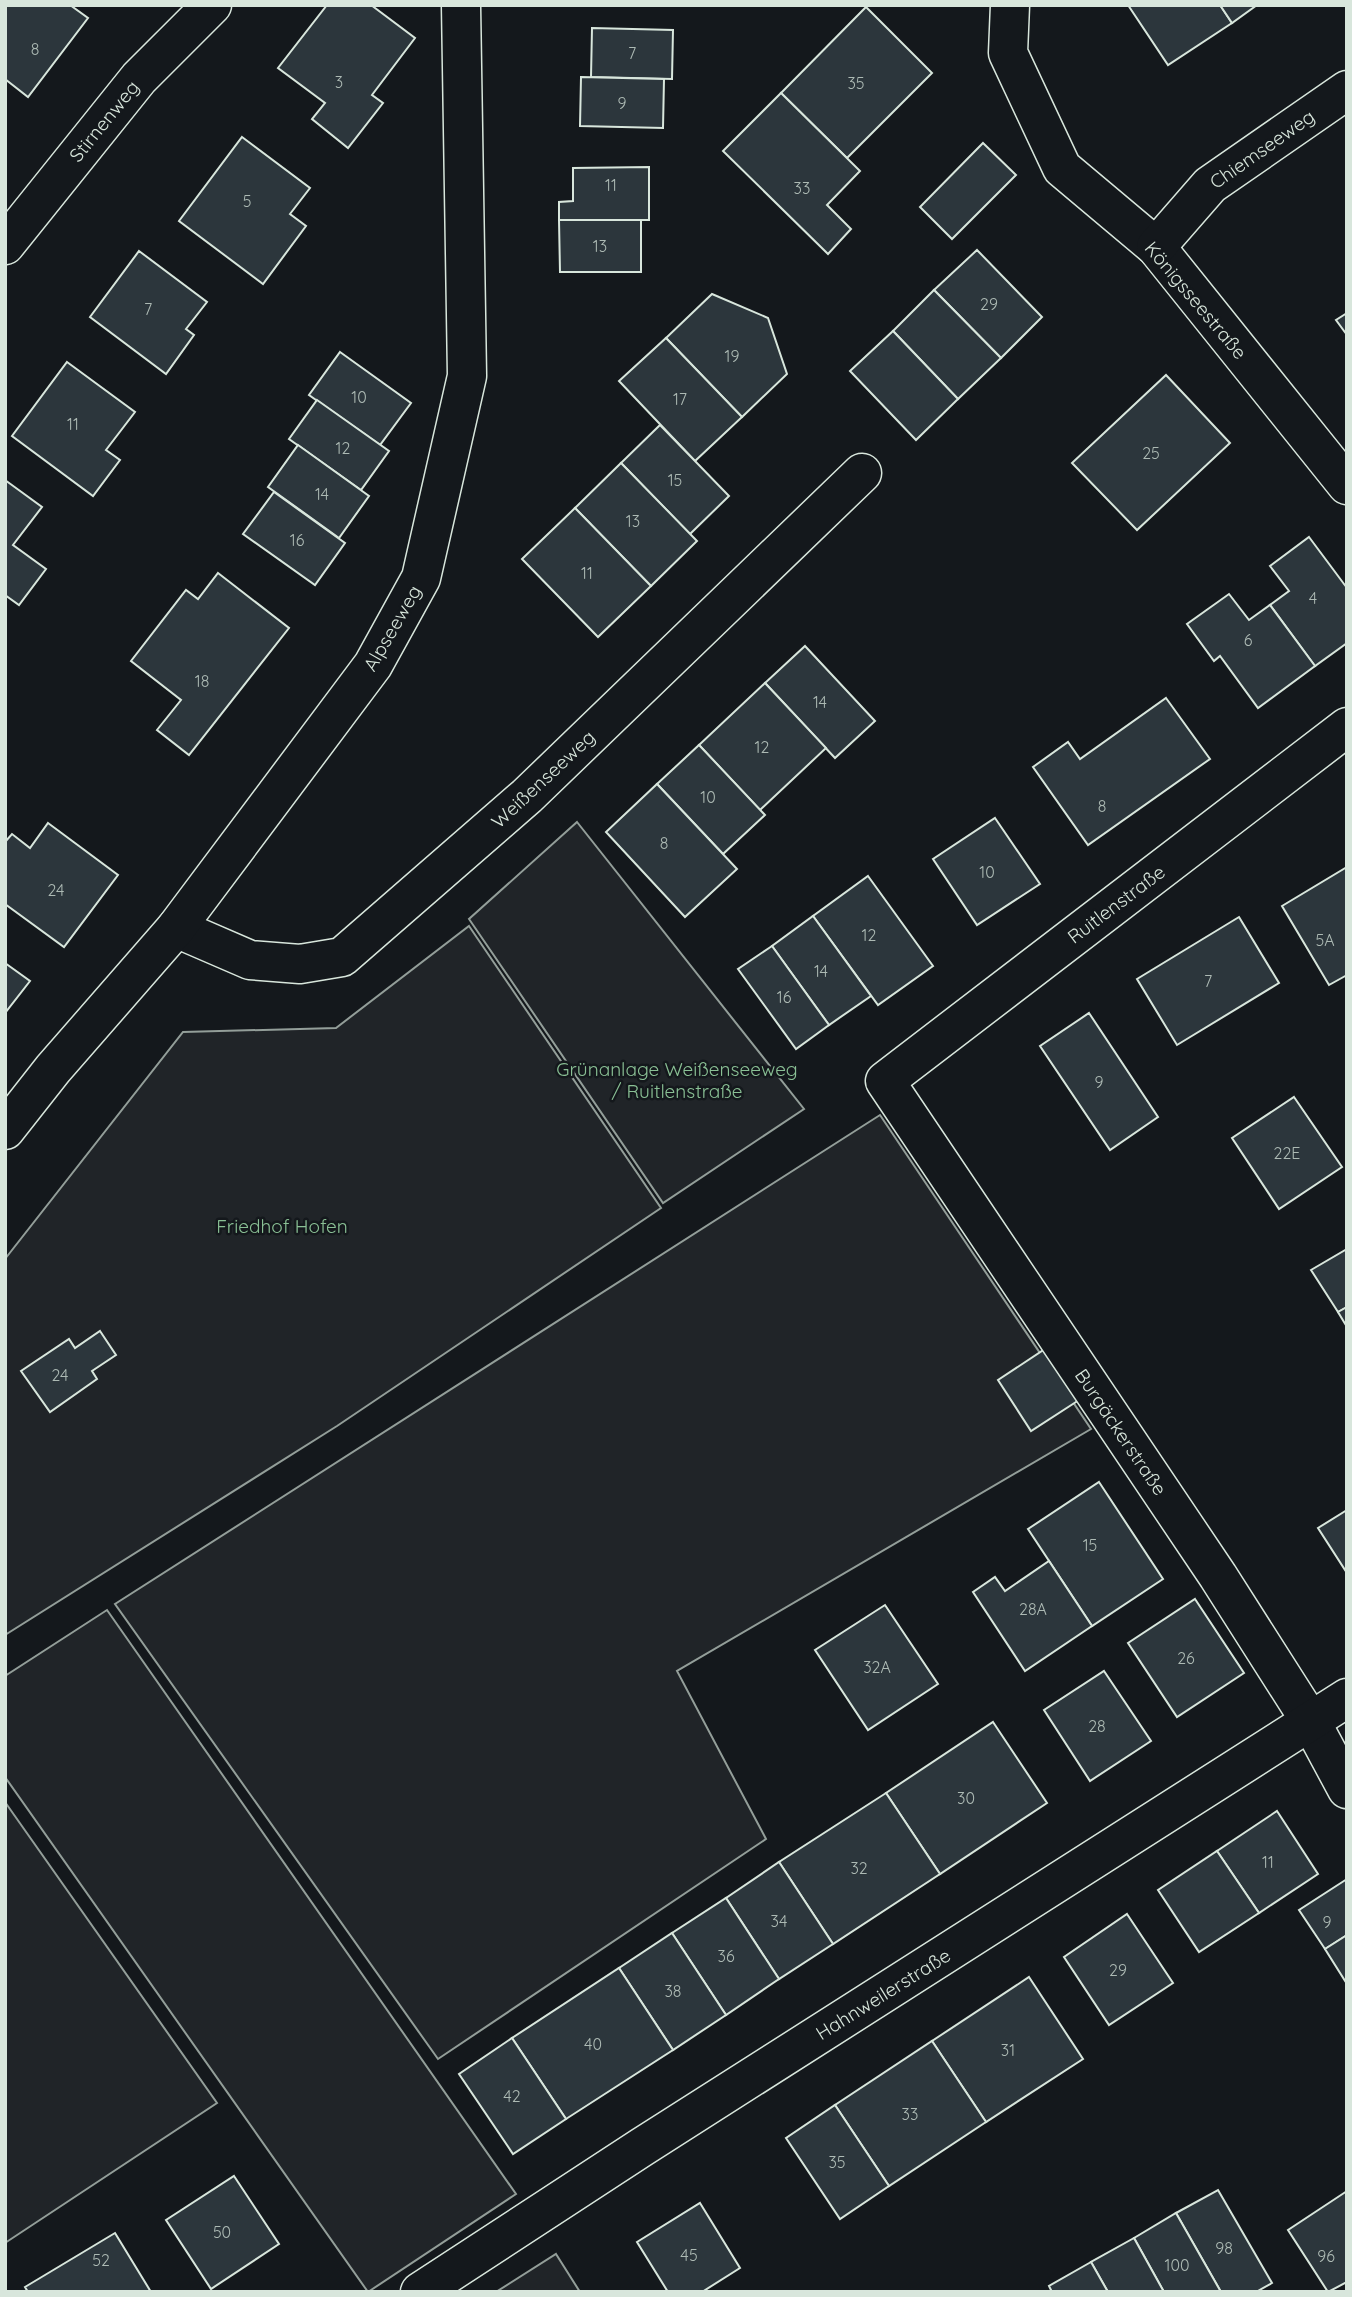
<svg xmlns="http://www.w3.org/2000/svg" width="1352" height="2297" viewBox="0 0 1352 2297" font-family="Quicksand,sans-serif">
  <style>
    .green { fill: #202428; stroke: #939e99; stroke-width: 2 }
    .building { fill: #2c363c; stroke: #d8e6dc; stroke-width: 2 }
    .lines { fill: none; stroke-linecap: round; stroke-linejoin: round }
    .minor-casing { stroke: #d8e6dc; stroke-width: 41 }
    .minor { stroke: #14181c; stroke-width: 38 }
    .labels { text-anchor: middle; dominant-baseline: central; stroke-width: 5; stroke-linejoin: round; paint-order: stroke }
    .number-label { font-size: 16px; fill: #adbab4 }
    .street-label { font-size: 19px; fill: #d8e6dc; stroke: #14181c }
    .park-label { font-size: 19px; fill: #8ac095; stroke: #14181c }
  </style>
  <rect width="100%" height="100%" fill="#14181c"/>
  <g class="green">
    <polygon points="577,822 804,1109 663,1203 469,919"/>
    <polygon points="469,926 661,1208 337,1426 5,1635 5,1259 183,1032 336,1028"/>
    <polygon points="880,1115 1091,1429 677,1671 766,1839 438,2059 115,1604"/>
    <polygon points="107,1610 516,2194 368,2292 5,1777 5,1676"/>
    <polygon points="5,1802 217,2103 5,2243"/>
    <polygon points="556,2254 580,2292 496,2292"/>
  </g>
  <g class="building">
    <polygon points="5,5 70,5 88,18 28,97 5,79"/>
    <polygon points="327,5 371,5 415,38 372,95 383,103 348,148 312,119 325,103 278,68"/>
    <polygon points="1128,5 1220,5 1232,23 1168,65"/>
    <polygon points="1220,5 1257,5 1232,23"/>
    <polygon points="866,7 932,73 847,158 781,93"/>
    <polygon points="592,28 673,30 672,79 591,77"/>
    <polygon points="581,77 664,79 663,128 580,126"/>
    <polygon points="781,93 860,171 827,205 851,229 828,254 723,151"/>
    <polygon points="242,137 310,188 290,214 306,226 263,284 179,221"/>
    <polygon points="983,143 1016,175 952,239 920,207"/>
    <polygon points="649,167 649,220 559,220 559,202 573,201 573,168"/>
    <polygon points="559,220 641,220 641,272 560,272"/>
    <polygon points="977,250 1042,317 1001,358 934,290"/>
    <polygon points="139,251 207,302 186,329 194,335 166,374 90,317"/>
    <polygon points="934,290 1001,358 958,399 893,331"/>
    <polygon points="712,294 768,318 787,374 742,417 666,338"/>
    <polygon points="1347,313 1347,335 1336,320"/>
    <polygon points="893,331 958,399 916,440 850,371"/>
    <polygon points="666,338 742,417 695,461 619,381"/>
    <polygon points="340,352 411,403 380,445 309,395"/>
    <polygon points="67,362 135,412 106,450 120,460 93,496 12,436"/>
    <polygon points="1166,375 1230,443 1137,530 1072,463"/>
    <polygon points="317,400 389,451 361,490 289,439"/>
    <polygon points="660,425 729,496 690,534 621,463"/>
    <polygon points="298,445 369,496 339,538 268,487"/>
    <polygon points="621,463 697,541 651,586 575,508"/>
    <polygon points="5,480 42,507 13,545 46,569 19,605 5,595"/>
    <polygon points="274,492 345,543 315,585 243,534"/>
    <polygon points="575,508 651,586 598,637 522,559"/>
    <polygon points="1309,537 1347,588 1347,643 1315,666 1270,605 1289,591 1270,566"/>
    <polygon points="218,573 289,628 189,755 157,730 181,700 131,661 186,590 198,599"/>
    <polygon points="1229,594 1249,620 1270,605 1315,666 1258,708 1220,656 1214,661 1187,624"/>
    <polygon points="805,646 875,721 835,758 765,683"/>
    <polygon points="765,683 826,748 760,810 699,745"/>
    <polygon points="1166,698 1210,759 1088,845 1033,767 1068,742 1080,759"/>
    <polygon points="699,745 765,815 723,854 657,784"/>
    <polygon points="657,784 737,869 685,917 606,832"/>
    <polygon points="995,818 1040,884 977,925 933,859"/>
    <polygon points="48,823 118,875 64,947 5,904 5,842 12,834 30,848"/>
    <polygon points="1347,867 1347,975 1329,985 1282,906"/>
    <polygon points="868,876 933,966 878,1005 813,916"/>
    <polygon points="813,916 871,996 829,1025 772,946"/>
    <polygon points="1239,917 1279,983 1177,1045 1137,979"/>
    <polygon points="772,946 829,1025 796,1049 738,969"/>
    <polygon points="5,963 30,981 5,1013"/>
    <polygon points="1089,1013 1158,1117 1110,1150 1040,1046"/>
    <polygon points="1294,1097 1342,1167 1279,1209 1232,1138"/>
    <polygon points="1347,1249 1347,1307 1338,1312 1311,1270"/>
    <polygon points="1347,1307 1347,1327 1338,1312"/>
    <polygon points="100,1331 116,1355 92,1371 97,1379 50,1412 21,1371 69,1339 75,1348"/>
    <polygon points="1045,1349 1079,1400 1031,1431 998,1380"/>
    <polygon points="1099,1482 1163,1579 1092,1626 1028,1529"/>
    <polygon points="1347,1510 1347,1573 1318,1528"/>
    <polygon points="1049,1561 1092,1626 1025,1671 973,1592 995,1577 1005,1591"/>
    <polygon points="1195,1599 1244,1673 1177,1717 1128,1643"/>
    <polygon points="885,1605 938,1684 868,1730 815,1650"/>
    <polygon points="1104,1671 1151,1741 1090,1781 1044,1710"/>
    <polygon points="993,1722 1047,1803 940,1874 886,1793"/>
    <polygon points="886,1793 940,1874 833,1944 779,1862"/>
    <polygon points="1277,1811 1318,1874 1259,1913 1217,1851"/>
    <polygon points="1217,1851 1259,1913 1199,1952 1158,1890"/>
    <polygon points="779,1862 833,1944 779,1979 726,1898"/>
    <polygon points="1347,1879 1347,1935 1325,1949 1299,1910"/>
    <polygon points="726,1898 779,1979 726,2015 672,1933"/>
    <polygon points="1127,1914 1173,1983 1109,2025 1064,1957"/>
    <polygon points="672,1933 726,2015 673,2050 619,1968"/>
    <polygon points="1347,1935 1347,1984 1325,1949"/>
    <polygon points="619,1968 673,2050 566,2119 512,2038"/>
    <polygon points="1029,1977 1083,2059 986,2122 932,2041"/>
    <polygon points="512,2038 566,2119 513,2154 459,2074"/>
    <polygon points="932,2041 986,2122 889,2186 835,2105"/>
    <polygon points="835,2105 889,2186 840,2219 786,2138"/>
    <polygon points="234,2176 279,2244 211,2289 166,2220"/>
    <polygon points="1218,2190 1272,2283 1256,2292 1221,2292 1176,2213"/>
    <polygon points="1347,2191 1347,2282 1328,2292 1288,2230"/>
    <polygon points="700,2203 740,2268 702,2292 668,2292 637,2242"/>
    <polygon points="1176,2213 1221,2292 1164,2292 1134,2238"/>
    <polygon points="115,2233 151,2292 28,2292 25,2287"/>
    <polygon points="1134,2238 1164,2292 1108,2292 1091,2262"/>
    <polygon points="1091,2262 1108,2292 1052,2292 1049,2286"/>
  </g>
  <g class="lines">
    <g class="minor-casing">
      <g id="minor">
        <polyline points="1010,5 1008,53 1062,168 1156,247 1347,485"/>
        <polyline points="5,245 139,78 212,5"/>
        <polyline points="1156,247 1210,185 1347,90"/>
        <polyline points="1347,727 885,1081 1218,1576 1311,1722 1347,1789"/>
        <polyline points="176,928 250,960 300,964 342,957 527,796 862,473"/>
        <polyline points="5,1130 53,1069 176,928 373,665 421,578 467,376 461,5"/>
        <polyline points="420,2292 642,2147 1347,1698"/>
      </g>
    </g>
    <use href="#minor" class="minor"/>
  </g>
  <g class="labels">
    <g class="number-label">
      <text x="35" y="49">8</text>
      <text x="632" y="53">7</text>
      <text x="339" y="82">3</text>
      <text x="856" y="83">35</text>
      <text x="622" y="103">9</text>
      <text x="611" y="185">11</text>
      <text x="802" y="188">33</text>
      <text x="247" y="201">5</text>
      <text x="600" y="246">13</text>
      <text x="989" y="304">29</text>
      <text x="148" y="309">7</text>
      <text x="732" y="356">19</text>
      <text x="359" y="397">10</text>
      <text x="680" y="399">17</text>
      <text x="73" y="424">11</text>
      <text x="343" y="448">12</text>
      <text x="1151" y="453">25</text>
      <text x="675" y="480">15</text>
      <text x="322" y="494">14</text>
      <text x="633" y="521">13</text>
      <text x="297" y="540">16</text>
      <text x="587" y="573">11</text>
      <text x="1313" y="598">4</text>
      <text x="1248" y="640">6</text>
      <text x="202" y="681">18</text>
      <text x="820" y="702">14</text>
      <text x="762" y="747">12</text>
      <text x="708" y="797">10</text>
      <text x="1102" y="806">8</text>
      <text x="664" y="843">8</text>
      <text x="987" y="872">10</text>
      <text x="56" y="890">24</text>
      <text x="869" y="935">12</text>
      <text x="1325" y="940">5A</text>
      <text x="821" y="971">14</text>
      <text x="1208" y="981">7</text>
      <text x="784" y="997">16</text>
      <text x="1099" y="1082">9</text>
      <text x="1287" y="1153">22E</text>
      <text x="60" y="1375">24</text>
      <text x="1090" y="1545">15</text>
      <text x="1033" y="1609">28A</text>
      <text x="1186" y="1658">26</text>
      <text x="877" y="1667">32A</text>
      <text x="1097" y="1726">28</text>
      <text x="966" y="1798">30</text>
      <text x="1268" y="1862">11</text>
      <text x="859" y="1868">32</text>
      <text x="779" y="1921">34</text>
      <text x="1327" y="1922">9</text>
      <text x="726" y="1956">36</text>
      <text x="1118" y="1970">29</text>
      <text x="673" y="1991">38</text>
      <text x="593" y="2044">40</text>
      <text x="1008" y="2050">31</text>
      <text x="512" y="2096">42</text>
      <text x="910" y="2114">33</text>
      <text x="837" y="2162">35</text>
      <text x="222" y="2232">50</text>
      <text x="1224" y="2248">98</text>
      <text x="689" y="2255">45</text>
      <text x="1326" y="2256">96</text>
      <text x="101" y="2260">52</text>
      <text x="1177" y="2265">100</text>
    </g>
    <g class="street-label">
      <text transform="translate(104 121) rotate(-51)">Stirnenweg</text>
      <text transform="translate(1262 149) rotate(-35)">Chiemseeweg</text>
      <text transform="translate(1196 300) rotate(50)">Königsseestraße</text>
      <text transform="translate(392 628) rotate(-60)">Alpseeweg</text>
      <text transform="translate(543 779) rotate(-43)">Weißenseeweg</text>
      <text transform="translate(1116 904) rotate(-37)">Ruitlenstraße</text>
      <text transform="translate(1121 1432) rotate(56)">Burgäckerstraße</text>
      <text transform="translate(883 1994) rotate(-32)">Hahnweilerstraße</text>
    </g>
    <g class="park-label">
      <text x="677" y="1069">Grünanlage Weißenseeweg<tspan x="677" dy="22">/ Ruitlenstraße</tspan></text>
      <text x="282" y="1226">Friedhof Hofen</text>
    </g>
  </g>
  <rect width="1352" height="2297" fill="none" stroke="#d8e6dc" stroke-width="14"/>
</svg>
